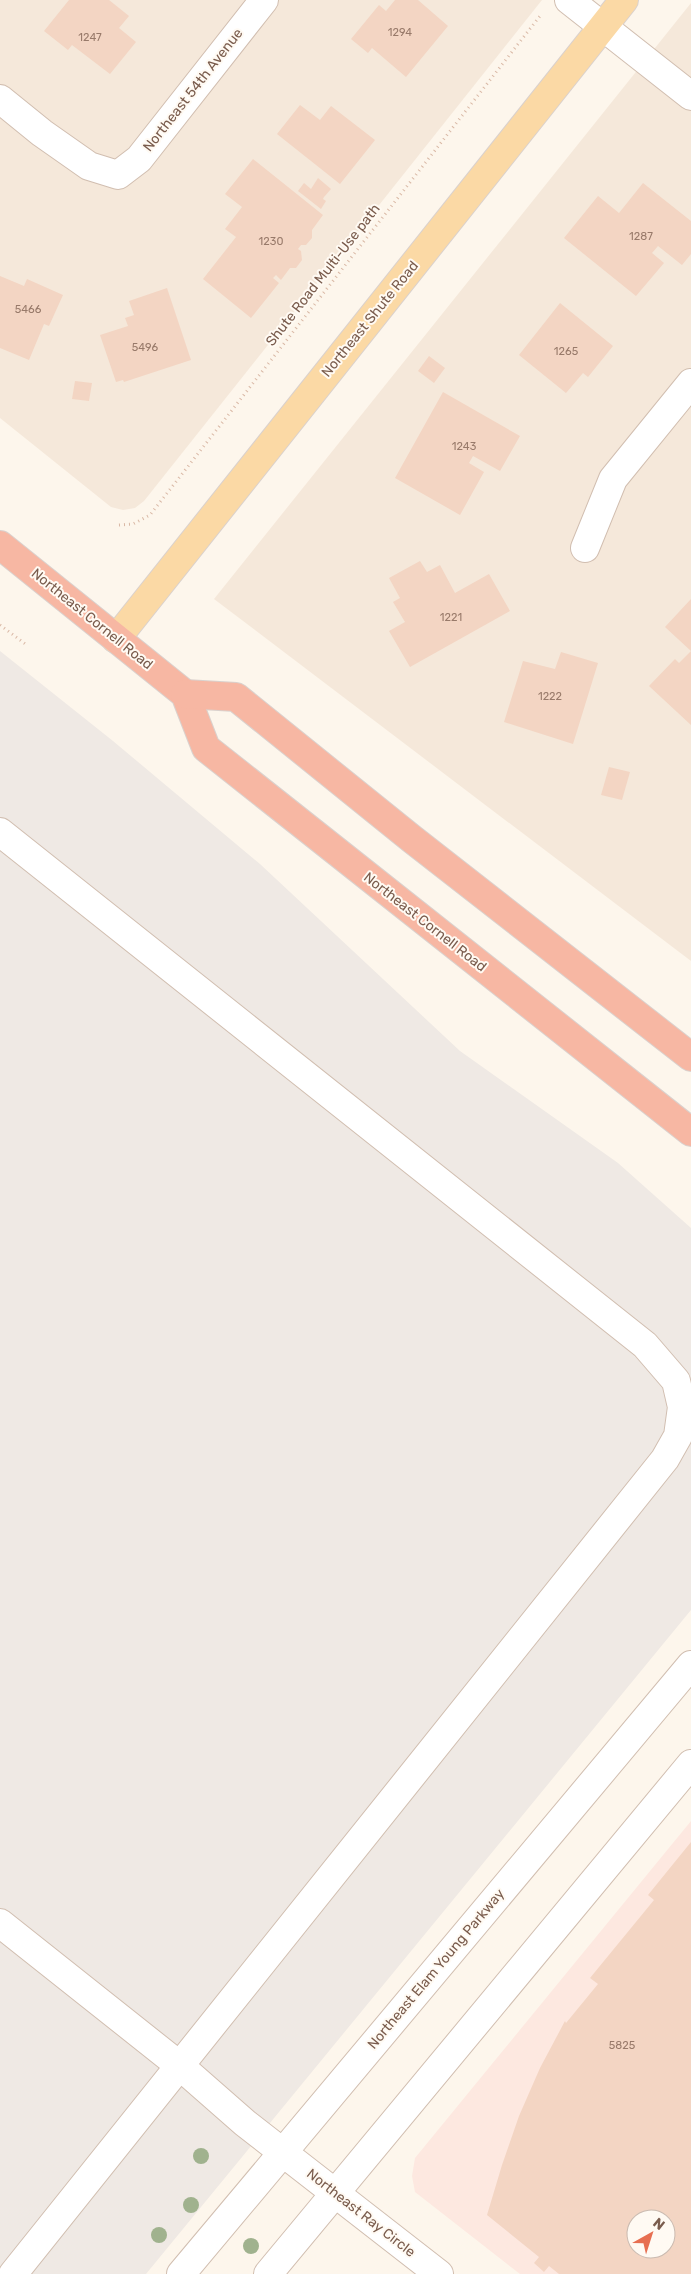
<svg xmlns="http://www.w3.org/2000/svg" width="691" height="2274" viewBox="0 0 691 2274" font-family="Rubik,sans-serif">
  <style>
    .residential { fill: #f5e8da }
    .commercial { fill: #fde8e0; fill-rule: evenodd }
    .industrial { fill: #efe9e4 }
    .building { fill: #f3d5c3; fill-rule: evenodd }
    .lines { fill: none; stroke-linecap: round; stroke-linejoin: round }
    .minor-casing { stroke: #d1beb0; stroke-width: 30 }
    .major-casing { stroke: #dad1cd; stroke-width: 30 }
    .highway-casing { stroke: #dad1cd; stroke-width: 30 }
    .path { stroke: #d9b8a5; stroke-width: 3; stroke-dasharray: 1 4; stroke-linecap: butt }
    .minor { stroke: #fff; stroke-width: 28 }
    .major { stroke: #fbd9a5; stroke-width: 28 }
    .highway { stroke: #f7b7a3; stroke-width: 28 }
    .tree { fill: #a0b28e }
    .labels { text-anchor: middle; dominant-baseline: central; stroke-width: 4; stroke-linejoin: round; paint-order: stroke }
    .number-label { font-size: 11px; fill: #987a6a }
    .street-label { font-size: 14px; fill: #7a5c4d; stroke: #fffaf3 }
  </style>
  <rect width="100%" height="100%" fill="#fdf6ec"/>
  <g class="residential">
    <polygon points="0,0 542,0 144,501 135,508 123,510 111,507 0,418"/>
    <polygon points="691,3 691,961 214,599"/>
  </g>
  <path class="commercial" d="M691 1821V2274H520L415 2192 412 2176 415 2158ZM636 2219H666V2249H636Z"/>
  <polygon class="industrial" points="0,651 113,741 260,864 460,1051 618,1163 691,1228 691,1610 146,2274 0,2274"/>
  <g class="building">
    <polygon points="69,0 109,0 129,16 119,28 136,42 110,74 72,45 68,50 44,31"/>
    <polygon points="395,0 418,0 448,26 406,77 372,48 368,53 351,39 379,5 386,11"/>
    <polygon points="300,105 320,120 331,106 375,140 340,184 277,134"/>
    <polygon points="253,159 323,215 312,230 312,238 306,245 301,245 298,249 301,251 302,260 296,268 290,268 281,280 276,275 273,278 279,283 251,318 203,279 236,237 225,229 242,207 225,194"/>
    <polygon points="318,178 331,189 324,197 323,199 326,201 321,209 298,191 304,183 311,189"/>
    <polygon points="643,183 691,221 691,254 682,265 658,246 652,253 664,263 636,296 564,238 598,196 619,213"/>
    <polygon points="0,276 24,286 27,279 63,295 49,326 44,324 29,360 0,348"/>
    <polygon points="167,288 191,360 124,382 123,380 116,382 100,335 128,326 125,318 134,315 129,301"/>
    <polygon points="560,303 613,346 588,377 583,373 566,393 519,355"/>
    <polygon points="429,356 445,368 434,383 418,371"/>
    <polygon points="75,381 92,383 89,401 72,399"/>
    <polygon points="443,392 520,436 500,471 473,456 469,463 484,472 460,515 395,478"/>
    <polygon points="420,561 427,572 440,565 455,593 489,574 510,611 410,667 389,631 405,622 393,602 400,598 389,578"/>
    <polygon points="691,599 691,725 649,686 675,659 679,663 691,651 665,627"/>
    <polygon points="561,652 598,663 573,744 504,722 523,661 555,669"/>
    <polygon points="609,767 630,772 622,800 601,795"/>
    <path d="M691 1842V2274H559L549 2266 544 2272 534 2263 539 2257 487 2215 502 2165 519 2116 540 2068 565 2021 566 2023 598 1984 590 1978 654 1900 648 1895ZM636 2219H666V2249H636Z"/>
  </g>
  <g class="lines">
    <g class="minor-casing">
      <g id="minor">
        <polyline points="569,0 691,96"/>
        <polyline points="0,99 42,133 89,166 118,175 139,159 264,0"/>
        <polyline points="585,548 613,479 691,383"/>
        <polyline points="0,832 645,1345 676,1381 682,1407 678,1436 665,1459 13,2274"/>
        <polyline points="0,1923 180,2066 245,2123 439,2274"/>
        <polyline points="181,2274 691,1665"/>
        <polyline points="268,2274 691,1764"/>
      </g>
    </g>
    <g class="major-casing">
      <polyline id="major" points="116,639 624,0"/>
    </g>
    <g class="highway-casing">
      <g id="highway">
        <polyline points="0,545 185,694 206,748 691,1132"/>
        <polyline points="185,694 236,697 412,839 691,1057"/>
      </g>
    </g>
    <g class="path">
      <polyline points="119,525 133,524 150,515 540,16"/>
      <polyline points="0,625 28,646"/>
    </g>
    <use href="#minor" class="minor"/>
    <use href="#major" class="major"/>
    <use href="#highway" class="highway"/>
  </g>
  <g class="tree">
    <circle cx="201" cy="2156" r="8"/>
    <circle cx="191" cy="2205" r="8"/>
    <circle cx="159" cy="2235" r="8"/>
    <circle cx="251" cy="2246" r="8"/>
  </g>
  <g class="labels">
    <g class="number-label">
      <text x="400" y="32">1294</text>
      <text x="90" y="37">1247</text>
      <text x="641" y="236">1287</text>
      <text x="271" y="241">1230</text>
      <text x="28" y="309">5466</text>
      <text x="145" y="347">5496</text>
      <text x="566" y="351">1265</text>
      <text x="464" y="446">1243</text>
      <text x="451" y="617">1221</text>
      <text x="550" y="696">1222</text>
      <text x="622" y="2045">5825</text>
    </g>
    <g class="street-label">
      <text transform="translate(193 90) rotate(-52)">Northeast 54th Avenue</text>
      <text transform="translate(323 275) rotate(-52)">Shute Road Multi-Use path</text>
      <text transform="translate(370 319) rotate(-51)">Northeast Shute Road</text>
      <text transform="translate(92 619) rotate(39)">Northeast Cornell Road</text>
      <text transform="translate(425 922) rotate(38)">Northeast Cornell Road</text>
      <text transform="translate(436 1969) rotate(-50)">Northeast Elam Young Parkway</text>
      <text transform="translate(361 2213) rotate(38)">Northeast Ray Circle</text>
    </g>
  </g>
  <g transform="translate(651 2234) rotate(39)"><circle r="24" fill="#fffaf3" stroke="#cabbb1"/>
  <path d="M0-4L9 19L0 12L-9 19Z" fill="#e76f51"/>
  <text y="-8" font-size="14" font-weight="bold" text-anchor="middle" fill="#7a5c4d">N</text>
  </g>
</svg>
